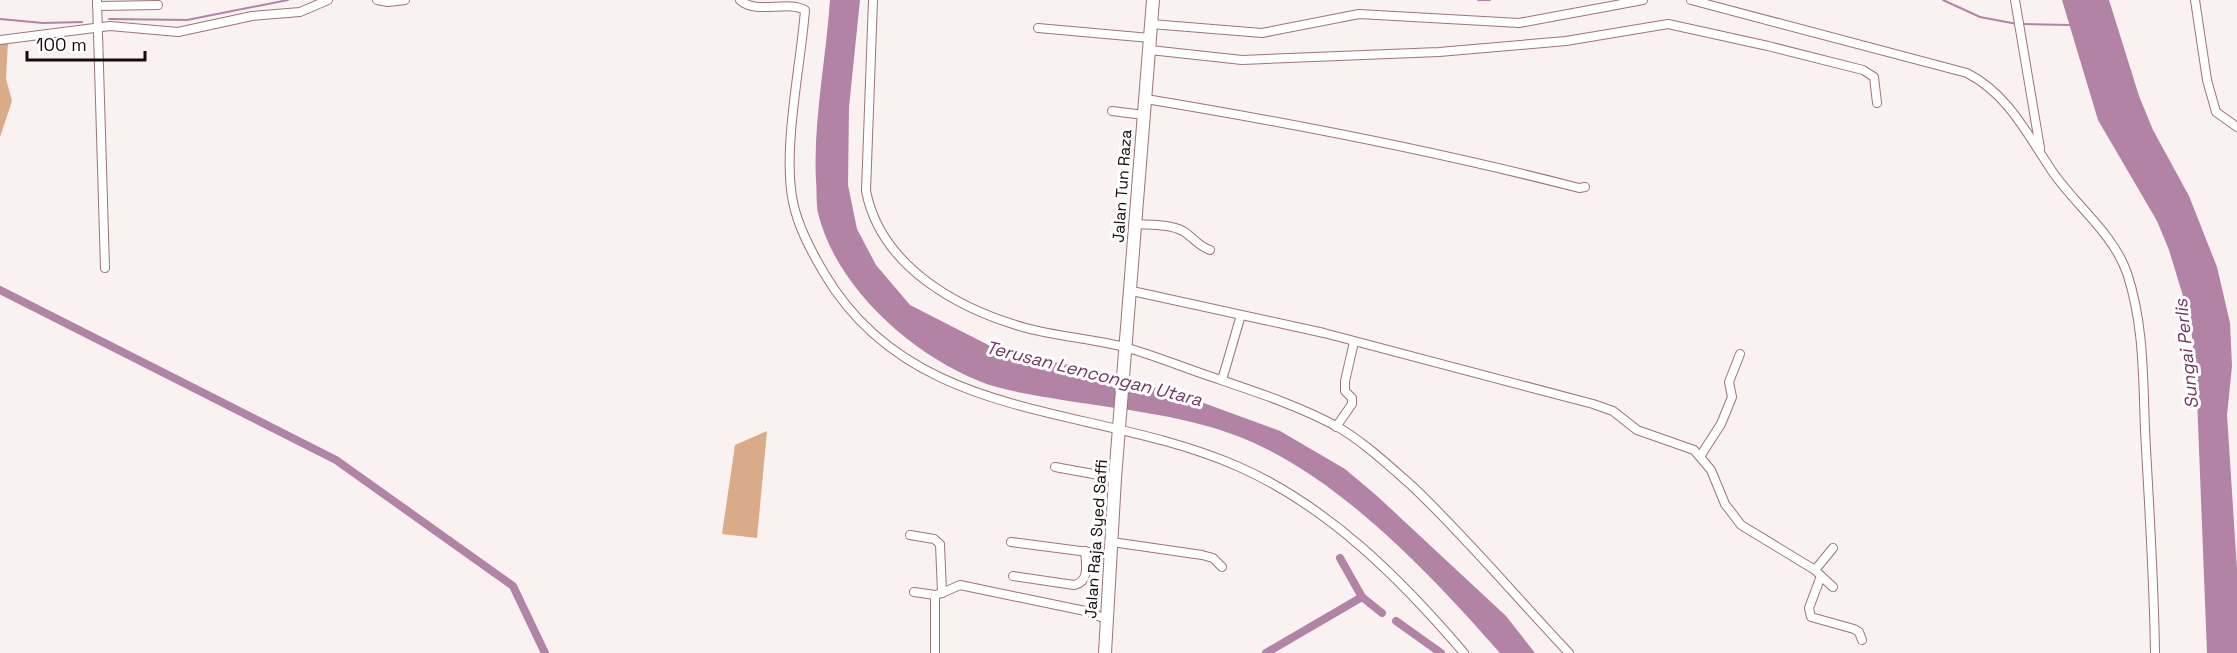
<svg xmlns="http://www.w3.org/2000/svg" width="2237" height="653" viewBox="0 0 2237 653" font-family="'Space Grotesk',sans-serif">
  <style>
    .forest { fill: #daab89 }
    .water { fill: #b283a4 }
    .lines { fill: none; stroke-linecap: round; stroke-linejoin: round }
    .stream { stroke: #b283a4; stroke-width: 2 }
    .canal { stroke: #b283a4; stroke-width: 8 }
    .street-casing { stroke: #9b7576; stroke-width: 10 }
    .secondary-casing { stroke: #9b7576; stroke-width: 14 }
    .street { stroke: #fff; stroke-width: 8 }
    .secondary { stroke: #fff; stroke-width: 12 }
    .labels { text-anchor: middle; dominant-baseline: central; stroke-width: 6; stroke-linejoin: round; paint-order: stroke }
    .street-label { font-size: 16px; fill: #190b0c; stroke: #fff }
    .water-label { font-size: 18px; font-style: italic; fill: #703561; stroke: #fff }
  </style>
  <rect width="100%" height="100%" fill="#faf1f1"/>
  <g class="forest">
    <polygon points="0,42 8,42 6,79 12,101 0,137"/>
    <polygon points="767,431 757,538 722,534 735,445"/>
  </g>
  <g class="water">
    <path d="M830 0H860L849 107 848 185 857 229 876 265 910 305 1000 351 1099 371 1190 398 1280 431 1345 469 1376 495 1506 616 1535 653H1500C1434 578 1346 484 1254 443 1190 414 1119 410 1051 398 1029 394 1000 390 979 381 910 353 836 287 818 213 816 203 817 191 816 181 813 121 826 60 830 0Z"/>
    <polygon points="2062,0 2109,0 2139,96 2153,130 2189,196 2217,267 2230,323 2232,366 2227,415 2237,569 2237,653 2207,653 2197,398 2192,336 2183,296 2169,250 2157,221 2098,120"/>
  </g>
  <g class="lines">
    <g class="stream">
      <polyline points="1478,0 1490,0"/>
      <polyline points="1943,0 1980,17 2017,24"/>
      <polyline points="0,19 43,23 82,22"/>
      <polyline points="109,19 187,20 288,0"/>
      <polyline points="2022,24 2070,25"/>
    </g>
    <g class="canal">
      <polyline points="0,290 336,460 513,586 545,653"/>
      <polyline points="1340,558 1362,597"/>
      <polyline points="1396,621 1441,653"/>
      <polyline points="1266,653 1362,597 1382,613"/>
    </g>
    <g class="street-casing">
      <g id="street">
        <polyline points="97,0 105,268"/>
        <polyline points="377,0 388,2 405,0"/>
        <path d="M740 0C756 15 788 0 805 10 801 64 782 150 793 202 798 227 811 251 824 273 913 425 1093 403 1237 466 1327 505 1401 579 1464 653"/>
        <path d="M873 0 866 191C881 267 958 309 1026 328 1060 337 1095 339 1128 348 1155 356 1180 366 1206 375 1250 390 1295 404 1336 426 1364 442 1387 464 1411 485 1467 538 1516 597 1569 653"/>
        <path d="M1691 0 1967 73C2008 94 2027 134 2052 171 2075 205 2113 233 2127 273 2144 324 2143 378 2145 430 2149 505 2154 579 2155 653"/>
        <polyline points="2015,0 2040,148"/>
        <polyline points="2195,0 2207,80 2216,112 2237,127"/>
        <polyline points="97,6 158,5"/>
        <polyline points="1151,24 1262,33 1359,14 1519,23 1643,0"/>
        <polyline points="1038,28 1150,38"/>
        <polyline points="0,40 110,26 178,32 252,16 300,12 328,0"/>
        <polyline points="1150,50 1242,60 1439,52 1566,41 1668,24 1768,46 1863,70 1874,77 1877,103"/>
        <path d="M1146 99C1291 123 1436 151 1579 188L1585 187"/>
        <polyline points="1112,111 1144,115"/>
        <path d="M1136 224C1151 225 1169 224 1183 231 1193 237 1198 246 1210 250"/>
        <polyline points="1132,291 1324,333 1593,404 1613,411 1637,430 1694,450 1711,470 1725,504 1741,525 1815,570 1821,576 1809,608 1811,617 1854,629 1859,632 1862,640"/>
        <polyline points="1222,380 1241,315"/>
        <polyline points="1336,427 1352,404 1352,398 1345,391 1345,381 1354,342"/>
        <polyline points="1701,455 1721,424 1732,397 1729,382 1740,354"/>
        <polyline points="1055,467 1115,478"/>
        <polyline points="910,535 934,539 940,544 942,593 960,585 1090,612 1107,620"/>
        <polyline points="1011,542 1111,555"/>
        <polyline points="1112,542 1202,555 1213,558 1222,567"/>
        <polyline points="1815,570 1833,548"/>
        <path d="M1013 576 1074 585C1090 582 1086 564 1085 551"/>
        <polyline points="1821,576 1833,587"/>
        <polyline points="914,592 935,595"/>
        <polyline points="935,653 935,595 942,593"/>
      </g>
    </g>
    <g class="secondary-casing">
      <polyline id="secondary" points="1105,653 1115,478 1153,0"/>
    </g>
    <use href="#street" class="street"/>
    <use href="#secondary" class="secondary"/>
  </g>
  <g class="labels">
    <g class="street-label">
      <text transform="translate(1122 186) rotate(-86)">Jalan Tun Raza</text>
      <text transform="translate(1096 539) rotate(-86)">Jalan Raja Syed Saffi</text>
    </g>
    <g class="water-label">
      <text transform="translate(2186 354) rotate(-96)">Sungai Perlis</text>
      <text transform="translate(1094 373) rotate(14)">Terusan Lencongan Utara</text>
    </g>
  </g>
  <path d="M27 51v9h118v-9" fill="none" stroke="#190b0c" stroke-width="3"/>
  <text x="36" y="51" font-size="18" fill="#190b0c" stroke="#ffffff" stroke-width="4.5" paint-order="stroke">100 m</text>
</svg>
